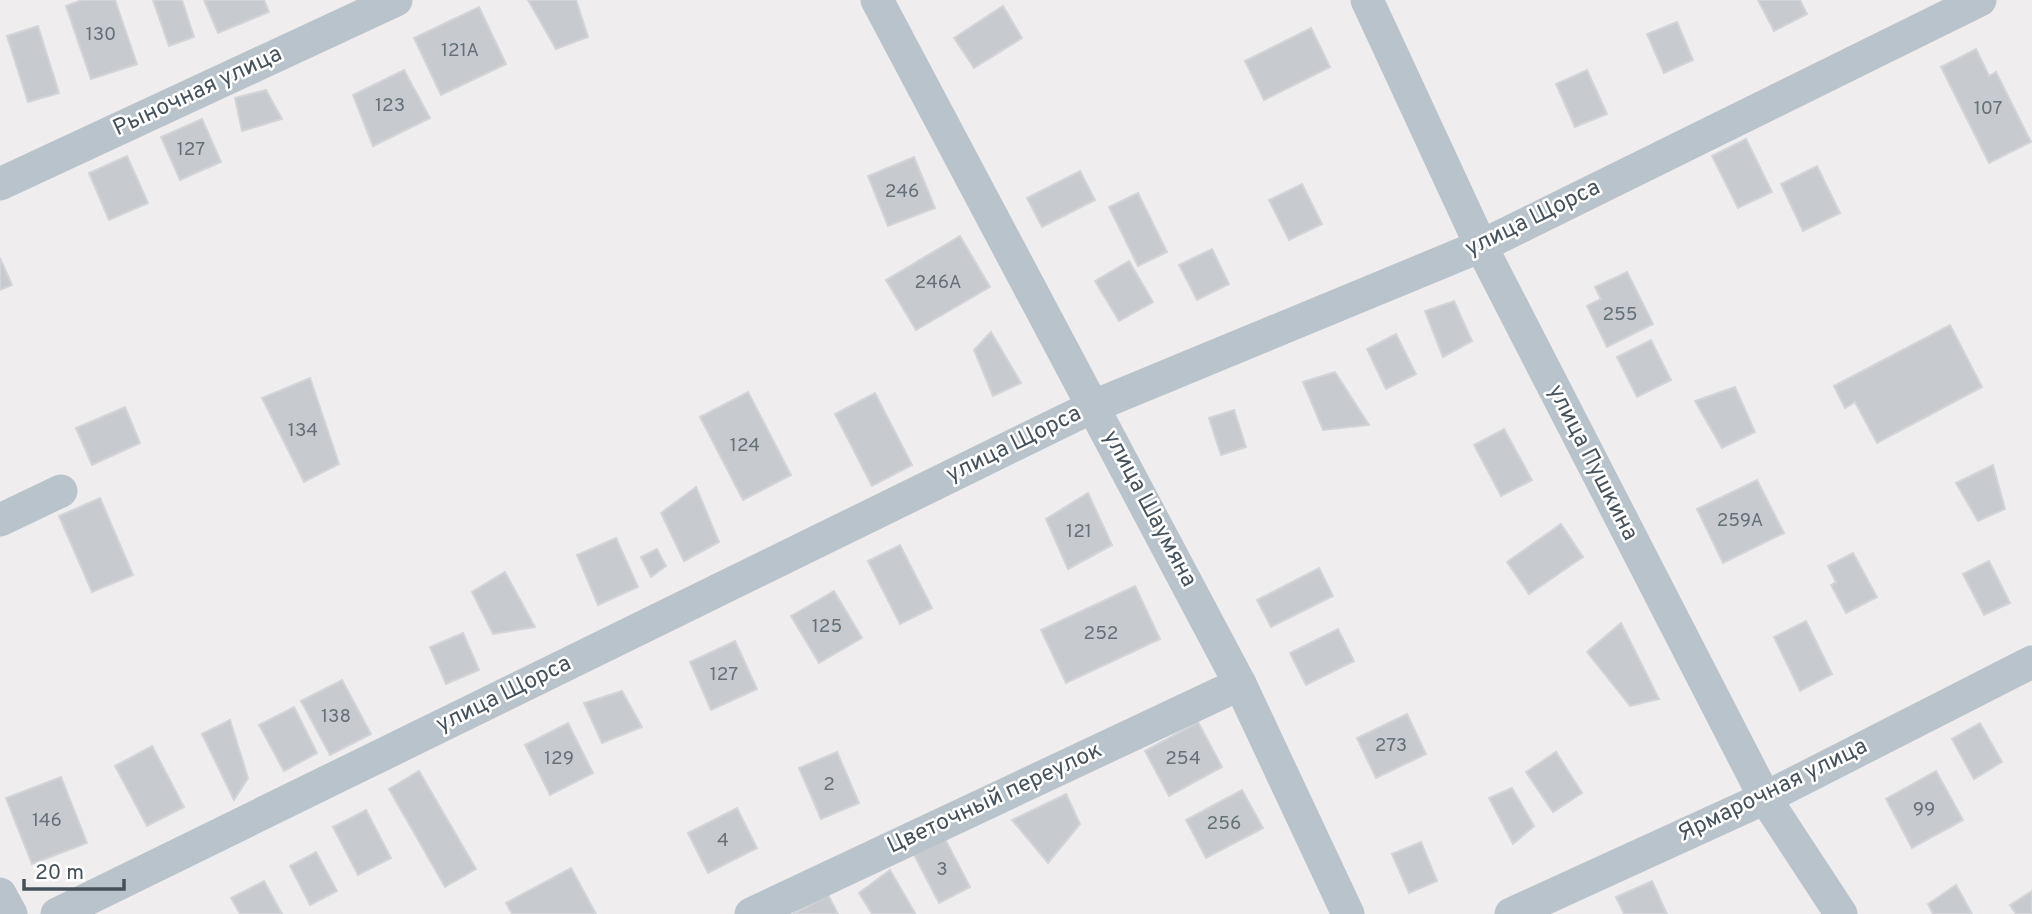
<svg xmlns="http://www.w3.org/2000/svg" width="2032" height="914" viewBox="0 0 2032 914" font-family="Overpass,sans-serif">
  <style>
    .building { fill: #c7cbd0; stroke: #d2d4d9; stroke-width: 2 }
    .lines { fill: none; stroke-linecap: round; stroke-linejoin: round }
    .minor { stroke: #b9c3cb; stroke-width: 33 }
    .labels { text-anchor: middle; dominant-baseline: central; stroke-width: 5; stroke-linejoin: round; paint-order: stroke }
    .number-label { font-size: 19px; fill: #667078 }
    .street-label { font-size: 23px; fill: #46525b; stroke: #fff }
  </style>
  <rect width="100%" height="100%" fill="#f0edee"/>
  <g class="building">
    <polygon points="82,0 115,0 137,64 91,79 66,6"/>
    <polygon points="153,0 182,0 194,37 169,46"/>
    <polygon points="204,0 264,0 269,12 218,33"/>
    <polygon points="528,0 576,0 588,37 556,49"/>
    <polygon points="1758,0 1800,0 1807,14 1774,31"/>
    <polygon points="1003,6 1022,38 974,68 954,38"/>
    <polygon points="479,7 506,64 441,95 414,38"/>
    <polygon points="1677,22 1693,60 1664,73 1647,34"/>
    <polygon points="38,26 59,93 28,102 7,36"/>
    <polygon points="1311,28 1330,67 1264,100 1245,61"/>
    <polygon points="1976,49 1989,76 1996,72 2031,142 1989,163 1941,67"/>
    <polygon points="404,70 430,118 373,146 353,95"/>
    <polygon points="1587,70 1607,114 1575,127 1556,84"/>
    <polygon points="266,90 282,119 242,131 235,98"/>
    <polygon points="202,119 221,162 180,180 161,137"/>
    <polygon points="1746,139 1772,192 1738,208 1712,156"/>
    <polygon points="127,156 148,203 109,220 89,173"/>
    <polygon points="914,157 935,208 888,226 868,176"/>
    <polygon points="1817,166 1840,213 1803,231 1781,184"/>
    <polygon points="1080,171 1095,200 1042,227 1027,198"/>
    <polygon points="1302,184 1322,224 1289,240 1269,200"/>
    <polygon points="1138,193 1167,252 1138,266 1109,207"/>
    <polygon points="960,236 990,287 916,330 886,280"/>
    <polygon points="1212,249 1229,284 1197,300 1179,265"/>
    <polygon points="0,258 12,285 0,290"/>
    <polygon points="1129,261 1153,302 1119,321 1095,281"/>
    <polygon points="1627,272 1653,324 1607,347 1587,306 1601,299 1595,287"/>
    <polygon points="1454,301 1472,341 1443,357 1425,311"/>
    <polygon points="1950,325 1982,387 1877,443 1855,402 1845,408 1834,386"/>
    <polygon points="991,332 1021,383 993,396 974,350"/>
    <polygon points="1396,334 1416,374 1386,389 1367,349"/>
    <polygon points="1651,340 1671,380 1637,397 1617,357"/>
    <polygon points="1335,372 1369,425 1323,430 1303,382"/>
    <polygon points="310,378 339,464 304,482 262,398"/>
    <polygon points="1735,387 1755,432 1722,448 1695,401"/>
    <polygon points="748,392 791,475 743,500 700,417"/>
    <polygon points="875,393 912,465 872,486 835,414"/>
    <polygon points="125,407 140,443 92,465 76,428"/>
    <polygon points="1234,410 1246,447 1221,455 1209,418"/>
    <polygon points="1504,429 1532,480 1501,496 1474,445"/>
    <polygon points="1993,465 2005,509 1978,521 1956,483"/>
    <polygon points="1757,480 1784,533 1723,563 1697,509"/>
    <polygon points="696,487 719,542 684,561 661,513"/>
    <polygon points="1088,493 1112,545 1068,569 1046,519"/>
    <polygon points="100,498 133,575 92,592 59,516"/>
    <polygon points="1561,524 1583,557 1529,594 1507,562"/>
    <polygon points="616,538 638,587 598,605 577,555"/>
    <polygon points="900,545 932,608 900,624 868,561"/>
    <polygon points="657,549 666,566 651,577 641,557"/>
    <polygon points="1853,553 1877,597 1846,613 1831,585 1836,582 1828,566"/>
    <polygon points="1989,561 2010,603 1984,615 1963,574"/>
    <polygon points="1319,568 1333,596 1271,627 1257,600"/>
    <polygon points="505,572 535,627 493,634 472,592"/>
    <polygon points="1135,586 1160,639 1066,683 1041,630"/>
    <polygon points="834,591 862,638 819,663 791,616"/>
    <polygon points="1806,621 1832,674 1800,691 1774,637"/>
    <polygon points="1621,623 1659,699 1630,706 1587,652"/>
    <polygon points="1338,629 1354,661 1306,685 1290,653"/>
    <polygon points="463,633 479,670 446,684 430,647"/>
    <polygon points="735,641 757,689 711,710 690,662"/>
    <polygon points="342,680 371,734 330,755 301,701"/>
    <polygon points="622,691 642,727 602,743 584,703"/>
    <polygon points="294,707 317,753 284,771 259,725"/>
    <polygon points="1407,714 1426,754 1376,778 1357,738"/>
    <polygon points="230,720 248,778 234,800 202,734"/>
    <polygon points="1198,722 1222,767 1169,796 1145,751"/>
    <polygon points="568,723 593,773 550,795 525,745"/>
    <polygon points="1980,723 2002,762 1974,779 1952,739"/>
    <polygon points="152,746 184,807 147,826 115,766"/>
    <polygon points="837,752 859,803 821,819 799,768"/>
    <polygon points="1556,752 1582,793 1553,812 1526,772"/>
    <polygon points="419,771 476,869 445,887 389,789"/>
    <polygon points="1936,771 1963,820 1912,848 1886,799"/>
    <polygon points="61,777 87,843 32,864 6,798"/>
    <polygon points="1512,788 1534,826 1513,844 1489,798"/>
    <polygon points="1242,790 1263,828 1206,858 1186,820"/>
    <polygon points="1066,794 1080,824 1048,863 1012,820"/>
    <polygon points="737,808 757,848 708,873 688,833"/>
    <polygon points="366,810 391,858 358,875 333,827"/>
    <polygon points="944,837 970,887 939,903 913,853"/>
    <polygon points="1421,842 1437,881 1409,893 1392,854"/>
    <polygon points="316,852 337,891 310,905 290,866"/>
    <polygon points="571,868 596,914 512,914 506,903"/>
    <polygon points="890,870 915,913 914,914 872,914 859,893"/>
    <polygon points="264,881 282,914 240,914 231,898"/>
    <polygon points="1652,881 1667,914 1624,914 1616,897"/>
    <polygon points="1956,885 1972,914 1933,914 1928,904"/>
    <polygon points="2032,891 2032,914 2016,914 2010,905"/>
    <polygon points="828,895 838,914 793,914"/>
  </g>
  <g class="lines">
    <g class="minor">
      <polyline points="877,0 1240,684 1348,914"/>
      <polyline points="1367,0 1481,246 1765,798 1841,914"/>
      <polyline points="0,184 396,0"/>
      <polyline points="0,520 61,491"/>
      <polyline points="0,894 11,914"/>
      <polyline points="57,914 1094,406 1481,246 1980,0"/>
      <polyline points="751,914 1240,684"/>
      <polyline points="1511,914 1765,798 2032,662"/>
    </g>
  </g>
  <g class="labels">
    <g class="number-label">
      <text x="101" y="35">130</text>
      <text x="460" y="51">121А</text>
      <text x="390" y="106">123</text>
      <text x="1988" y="109">107</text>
      <text x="191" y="150">127</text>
      <text x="902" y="192">246</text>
      <text x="938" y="283">246А</text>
      <text x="1620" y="315">255</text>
      <text x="303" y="431">134</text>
      <text x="745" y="446">124</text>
      <text x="1740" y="521">259А</text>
      <text x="1079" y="532">121</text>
      <text x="827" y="627">125</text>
      <text x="1101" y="634">252</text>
      <text x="724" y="675">127</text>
      <text x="336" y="717">138</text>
      <text x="1391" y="746">273</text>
      <text x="559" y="759">129</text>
      <text x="1183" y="759">254</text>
      <text x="829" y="785">2</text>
      <text x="1924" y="810">99</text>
      <text x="47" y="821">146</text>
      <text x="1224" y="824">256</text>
      <text x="723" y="841">4</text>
      <text x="942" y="870">3</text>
    </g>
    <g class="street-label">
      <text transform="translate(198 92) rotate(-25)">Рыночная улица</text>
      <text transform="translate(1533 219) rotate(-26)">улица Щорса</text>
      <text transform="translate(1014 445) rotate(-26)">улица Щорса</text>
      <text transform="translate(1592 463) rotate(63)">улица Пушкина</text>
      <text transform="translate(1149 509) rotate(62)">улица Шаумяна</text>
      <text transform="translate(504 695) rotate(-26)">улица Щорса</text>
      <text transform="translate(1773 791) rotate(-26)">Ярмарочная улица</text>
      <text transform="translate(995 799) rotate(-25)">Цветочный переулок</text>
    </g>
  </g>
  <path d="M24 879v10h100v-10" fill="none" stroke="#46525b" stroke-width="3.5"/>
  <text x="35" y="879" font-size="21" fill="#46525b" stroke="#ffffff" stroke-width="5" paint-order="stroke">20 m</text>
</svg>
